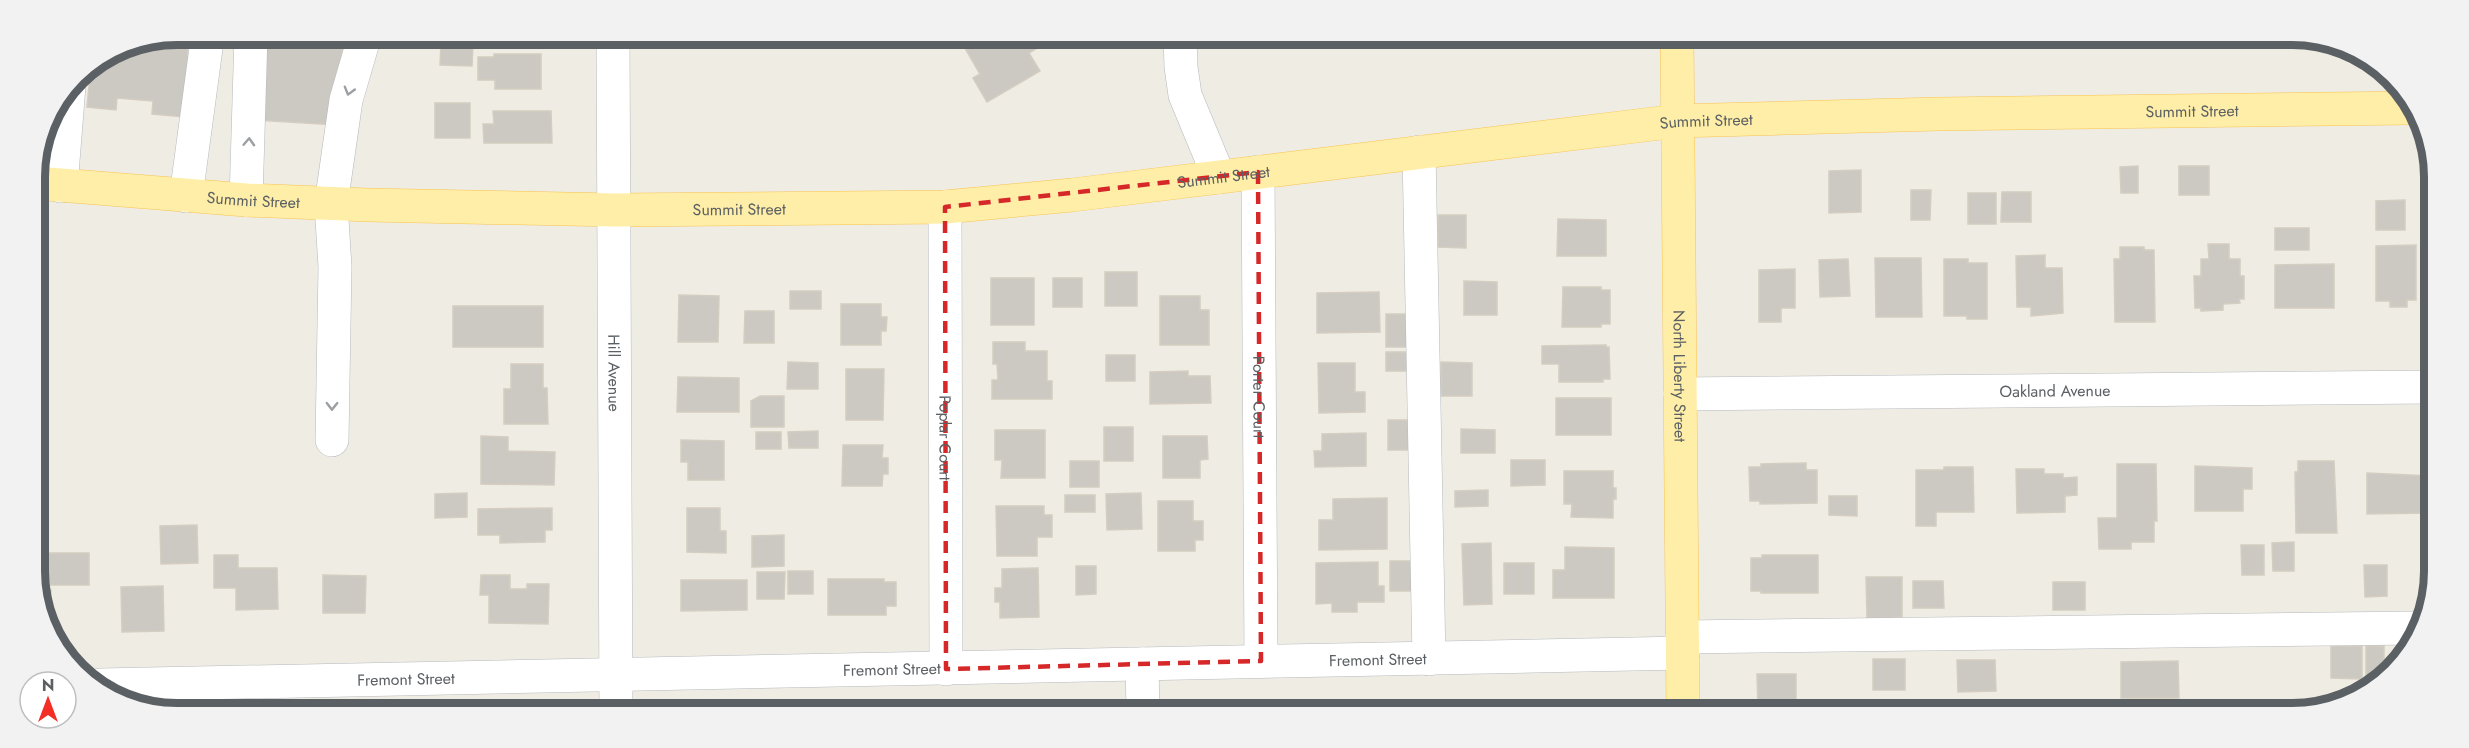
<svg xmlns="http://www.w3.org/2000/svg" width="2469" height="748" viewBox="0 0 2469 748" font-family="Jost,sans-serif">
  <style>
    .building { fill: #ccc8c2; stroke: #d4cdc1; stroke-width: 1.5 }
    .lines { fill: none; stroke-linecap: round; stroke-linejoin: round }
    .minor-casing { stroke: #b6b9be; stroke-width: 34 }
    .major-casing { stroke: #f9c452; stroke-width: 34 }
    .minor { stroke: #fff; stroke-width: 33 }
    .major { stroke: #ffeea7; stroke-width: 33 }
    .oneway { stroke: #9da0a2 }
    .marked { fill: none; stroke: #d62828; stroke-width: 4.5; stroke-dasharray: 12 8; stroke-linejoin: round }
    .labels { text-anchor: middle; dominant-baseline: central; stroke-width: 6; stroke-linejoin: round; paint-order: stroke }
    .street-label { font-size: 16px; fill: #5b6064; stroke: #fff }
    .rim { fill: none; stroke: #5b6064; stroke-width: 8 }
  </style>
  <rect width="100%" height="100%" fill="#efece3"/>
  <g class="building">
    <polygon points="257,35 343,35 338,125 252,120"/>
    <polygon points="958,36 1057,36 1029,53 1040,71 987,102 973,78 980,74"/>
    <polygon points="1511,37 1591,38 1591,43 1568,44 1561,38 1546,38 1546,47 1511,47"/>
    <polygon points="145,41 188,45 187,55 191,56 185,117 152,114 153,101 117,98 116,110 87,107 91,66 113,51 139,54 140,42"/>
    <polygon points="441,44 473,44 472,66 440,65"/>
    <polygon points="494,54 541,54 541,89 495,89 495,80 478,80 478,57 494,57"/>
    <rect x="435" y="103" width="35" height="35"/>
    <polygon points="493,111 551,111 552,143 484,143 483,124 494,124"/>
    <polygon points="2138,166 2138,193 2121,193 2120,167"/>
    <rect x="2179" y="166" width="30" height="29"/>
    <polygon points="1861,170 1861,212 1829,213 1829,171"/>
    <polygon points="1911,190 1931,190 1930,220 1911,220"/>
    <polygon points="2002,192 2031,192 2031,222 2001,222"/>
    <rect x="1968" y="193" width="28" height="31"/>
    <polygon points="2405,200 2405,230 2376,230 2376,201"/>
    <polygon points="1438,215 1466,215 1466,248 1438,247"/>
    <polygon points="1558,219 1606,220 1606,256 1557,256"/>
    <rect x="2275" y="228" width="34" height="22"/>
    <polygon points="2208,244 2229,244 2229,259 2240,259 2240,276 2244,276 2244,299 2239,299 2240,303 2223,304 2223,310 2201,311 2201,308 2195,308 2194,276 2201,276 2201,259 2209,259"/>
    <polygon points="2416,245 2416,300 2407,300 2407,307 2390,307 2390,301 2376,301 2376,246"/>
    <polygon points="2120,247 2144,247 2144,250 2154,250 2155,322 2115,322 2114,259 2120,259"/>
    <polygon points="2045,255 2045,268 2062,268 2063,313 2031,316 2031,307 2017,307 2016,256"/>
    <polygon points="1875,258 1921,258 1922,317 1876,317"/>
    <polygon points="1848,259 1850,296 1820,297 1819,260"/>
    <polygon points="1944,259 1968,259 1968,263 1987,263 1987,319 1967,319 1967,316 1944,316"/>
    <polygon points="2334,264 2334,308 2275,308 2275,265"/>
    <polygon points="1795,269 1795,308 1781,308 1781,322 1759,322 1759,270"/>
    <rect x="1105" y="272" width="32" height="34"/>
    <rect x="991" y="278" width="43" height="47"/>
    <rect x="1053" y="278" width="29" height="29"/>
    <polygon points="1464,281 1497,282 1497,315 1464,315"/>
    <polygon points="1563,287 1601,287 1601,290 1610,290 1610,324 1601,324 1601,327 1562,327"/>
    <rect x="790" y="291" width="31" height="18"/>
    <polygon points="1379,292 1380,332 1317,333 1317,293"/>
    <polygon points="679,295 719,296 718,342 678,342"/>
    <polygon points="1160,296 1200,296 1200,310 1209,310 1209,345 1160,345"/>
    <polygon points="841,304 881,304 881,317 887,317 886,331 881,331 881,345 841,345"/>
    <rect x="453" y="306" width="90" height="41"/>
    <polygon points="745,311 774,311 774,343 744,343"/>
    <rect x="1386" y="314" width="30" height="33"/>
    <polygon points="993,342 1025,342 1025,351 1047,351 1047,381 1052,381 1052,399 992,399 992,380 998,380 997,364 993,364"/>
    <polygon points="1606,345 1606,347 1609,347 1610,379 1603,379 1603,382 1559,382 1559,364 1542,364 1542,346"/>
    <rect x="1386" y="352" width="31" height="19"/>
    <rect x="1106" y="355" width="29" height="26"/>
    <polygon points="788,362 818,363 818,389 787,389"/>
    <polygon points="1441,362 1472,363 1472,396 1441,396"/>
    <polygon points="1318,363 1355,363 1355,392 1365,392 1365,412 1319,413"/>
    <polygon points="511,364 543,364 543,388 547,388 548,424 504,424 504,389 511,389"/>
    <polygon points="846,369 884,369 883,420 846,420"/>
    <polygon points="1188,371 1188,376 1210,376 1211,403 1150,404 1150,372"/>
    <polygon points="678,377 739,378 739,412 677,412"/>
    <polygon points="760,396 784,396 784,427 751,427 751,401"/>
    <rect x="1556" y="398" width="55" height="37"/>
    <rect x="1388" y="420" width="28" height="30"/>
    <rect x="1104" y="427" width="29" height="34"/>
    <polygon points="1461,429 1495,430 1495,453 1461,453"/>
    <polygon points="995,430 1045,430 1045,478 1001,478 1002,460 995,460"/>
    <polygon points="818,431 818,448 789,448 788,432"/>
    <rect x="756" y="432" width="25" height="17"/>
    <polygon points="1366,433 1366,466 1315,467 1314,451 1322,451 1322,434"/>
    <polygon points="481,436 508,437 508,451 555,452 554,485 481,484"/>
    <polygon points="1163,436 1207,436 1208,459 1200,460 1200,478 1163,478"/>
    <polygon points="681,440 724,441 724,480 688,480 688,462 681,462"/>
    <polygon points="843,445 883,445 882,458 888,458 888,474 883,474 882,486 842,486"/>
    <polygon points="1511,460 1545,460 1545,485 1511,486"/>
    <rect x="1070" y="461" width="29" height="26"/>
    <polygon points="2298,461 2334,461 2337,533 2296,533 2295,472 2298,472"/>
    <polygon points="1806,463 1806,470 1817,470 1817,503 1760,504 1760,501 1750,501 1749,467 1761,467 1761,464"/>
    <polygon points="2117,464 2156,464 2157,521 2154,521 2154,542 2131,542 2131,549 2099,549 2098,518 2117,518"/>
    <polygon points="2195,466 2252,468 2252,489 2243,489 2243,511 2195,511"/>
    <polygon points="1944,467 1973,467 1974,512 1936,512 1936,526 1916,526 1916,470 1944,470"/>
    <polygon points="2016,469 2044,469 2044,474 2063,474 2063,478 2077,477 2077,495 2065,496 2065,512 2017,513"/>
    <polygon points="1564,471 1613,471 1613,488 1616,488 1616,499 1613,499 1613,518 1571,517 1572,504 1564,504"/>
    <polygon points="2367,473 2430,476 2428,513 2367,514"/>
    <polygon points="1488,490 1488,506 1455,507 1455,491"/>
    <polygon points="467,493 467,517 435,518 435,494"/>
    <polygon points="1141,493 1142,529 1107,530 1106,494"/>
    <rect x="1065" y="495" width="30" height="17"/>
    <polygon points="1829,496 1857,496 1857,516 1829,515"/>
    <polygon points="1387,498 1387,549 1319,550 1319,520 1333,520 1333,499"/>
    <polygon points="1158,501 1193,501 1193,521 1203,521 1203,540 1195,540 1195,551 1158,551"/>
    <polygon points="996,506 1044,506 1044,515 1052,515 1052,537 1037,537 1037,556 997,556"/>
    <polygon points="552,508 552,530 545,530 545,542 500,543 500,535 478,535 478,509"/>
    <polygon points="687,508 720,508 720,531 726,531 726,553 687,552"/>
    <polygon points="197,525 198,563 161,564 160,526"/>
    <polygon points="784,535 784,566 752,567 752,536"/>
    <polygon points="2294,542 2294,571 2273,571 2272,543"/>
    <polygon points="1491,543 1492,604 1464,605 1462,544"/>
    <polygon points="2241,545 2264,545 2264,575 2242,575"/>
    <polygon points="1565,547 1614,548 1614,598 1553,598 1553,570 1565,570"/>
    <rect x="48" y="553" width="41" height="32"/>
    <polygon points="214,555 238,555 238,568 277,568 278,609 236,610 236,588 214,588"/>
    <polygon points="1762,555 1818,555 1818,593 1761,593 1761,591 1751,591 1751,558 1762,558"/>
    <polygon points="1390,561 1417,561 1416,591 1390,591"/>
    <polygon points="1378,562 1378,586 1384,586 1384,602 1357,602 1357,612 1332,612 1332,603 1316,604 1316,563"/>
    <rect x="1504" y="563" width="30" height="31"/>
    <polygon points="2364,565 2387,565 2387,596 2365,597"/>
    <polygon points="1076,566 1096,566 1096,594 1076,595"/>
    <polygon points="1038,568 1039,617 1000,618 1000,602 995,602 995,588 1002,588 1002,569"/>
    <rect x="788" y="571" width="25" height="23"/>
    <polygon points="757,572 785,572 784,599 757,599"/>
    <polygon points="323,575 366,576 365,613 323,613"/>
    <polygon points="481,575 510,575 510,589 527,589 527,584 549,584 548,624 489,623 489,595 480,595"/>
    <polygon points="1866,577 1902,577 1902,617 1867,618"/>
    <polygon points="828,579 884,579 884,582 896,582 896,606 886,606 886,615 828,615"/>
    <polygon points="681,580 747,580 747,610 681,611"/>
    <polygon points="1913,581 1943,581 1944,608 1913,608"/>
    <rect x="2053" y="582" width="32" height="28"/>
    <polygon points="163,586 164,631 122,632 121,587"/>
    <polygon points="37,590 51,590 51,624 37,599"/>
    <polygon points="2331,646 2362,646 2362,679 2331,678"/>
    <polygon points="2366,646 2384,646 2384,679 2368,689 2366,689"/>
    <rect x="1873" y="659" width="32" height="31"/>
    <polygon points="1957,660 1995,660 1996,691 1958,692"/>
    <polygon points="2178,661 2179,698 2121,698 2121,662"/>
    <polygon points="1757,674 1796,674 1796,706 1802,706 1802,712 1754,712 1754,708 1758,708"/>
    <rect x="2187" y="700" width="19" height="13"/>
  </g>
  <g class="lines">
    <g class="minor-casing">
      <g id="minor">
        <path id="s1" d="M613 35 616 710"/>
        <polyline points="1180,37 1181,67 1185,95 1219,177"/>
        <polyline points="1419,152 1429,659"/>
        <path id="s2" d="M1258 172 1261 661"/>
        <polyline points="61,186 69,86"/>
        <polyline points="186,196 206,48 205,35"/>
        <polyline points="246,200 251,35"/>
        <path id="s3" d="M945 207 946 669"/>
        <path id="s4" d="M1680 394 2431 387"/>
        <polyline points="332,440 335,267 331,204 346,100 365,35"/>
        <polyline points="1682,637 2417,628"/>
        <polyline points="1142,664 1143,711"/>
        <path id="s5" d="M100 685 1683 653"/>
      </g>
    </g>
    <g class="major-casing">
      <g id="major">
        <path id="s6" d="M1677 38 1683 712"/>
        <path id="s7" d="M35 183 246 200 368 205 615 210 945 207 1072 195 1677 121 1938 114 2411 108"/>
      </g>
    </g>
    <use href="#minor" class="minor"/>
    <use href="#major" class="major"/>
  </g>
  <defs><path id="oneway-chevron" d="M-2-3.5L2.5 0L-2 3.5" fill="none" stroke-width="1.6" stroke-linecap="round" stroke-linejoin="round" transform="scale(1.5)"/></defs>
  <g class="oneway">
    <use href="#oneway-chevron" transform="translate(349 91) rotate(106)"/>
    <use href="#oneway-chevron" transform="translate(249 142) rotate(-87)"/>
    <use href="#oneway-chevron" transform="translate(332 406) rotate(91)"/>
  </g>
  <path class="marked" d="M1258 172 1261 661 946 669 945 207Z"/>
  <g class="labels">
    <g class="street-label">
      <text stroke="none"><textPath href="#s7" startOffset="2163">Summit Street</textPath></text>
      <text stroke="none"><textPath href="#s7" startOffset="1677">Summit Street</textPath></text>
      <text stroke="none"><textPath href="#s7" startOffset="1191">Summit Street</textPath></text>
      <text stroke="none"><textPath href="#s7" startOffset="219">Summit Street</textPath></text>
      <text stroke="none"><textPath href="#s7" startOffset="705">Summit Street</textPath></text>
      <text stroke="none"><textPath href="#s1" startOffset="338">Hill Avenue</textPath></text>
      <text stroke="none"><textPath href="#s6" startOffset="338">North Liberty Street</textPath></text>
      <text stroke="none"><textPath href="#s4" startOffset="375">Oakland Avenue</textPath></text>
      <text stroke="none"><textPath href="#s2" startOffset="225">Porter Court</textPath></text>
      <text stroke="none"><textPath href="#s3" startOffset="231">Poplar Court</textPath></text>
      <text stroke="none"><textPath href="#s5" startOffset="1278">Fremont Street</textPath></text>
      <text stroke="none"><textPath href="#s5" startOffset="792">Fremont Street</textPath></text>
      <text stroke="none"><textPath href="#s5" startOffset="306">Fremont Street</textPath></text>
    </g>
  </g>
  <path d="M0 0H2469V748H0ZM177 45H2292A132 132 0 0 1 2424 177V571A132 132 0 0 1 2292 703H177A132 132 0 0 1 45 571V177A132 132 0 0 1 177 45Z" fill="#f2f2f3" fill-rule="evenodd"/>
  <path class="rim" d="M177 45H2292A132 132 0 0 1 2424 177V571A132 132 0 0 1 2292 703H177A132 132 0 0 1 45 571V177A132 132 0 0 1 177 45Z"/>
  <g transform="translate(48 700)"><circle r="28" fill="#ffffff" stroke="#bdbfc1" stroke-width="1.5"/>
  <path d="M0-4.5L10 22L0 15L-10 22Z" fill="#f22e25"/>
  <text y="-9" font-size="16" font-weight="bold" text-anchor="middle" fill="#5b6064">N</text>
  </g>
</svg>
